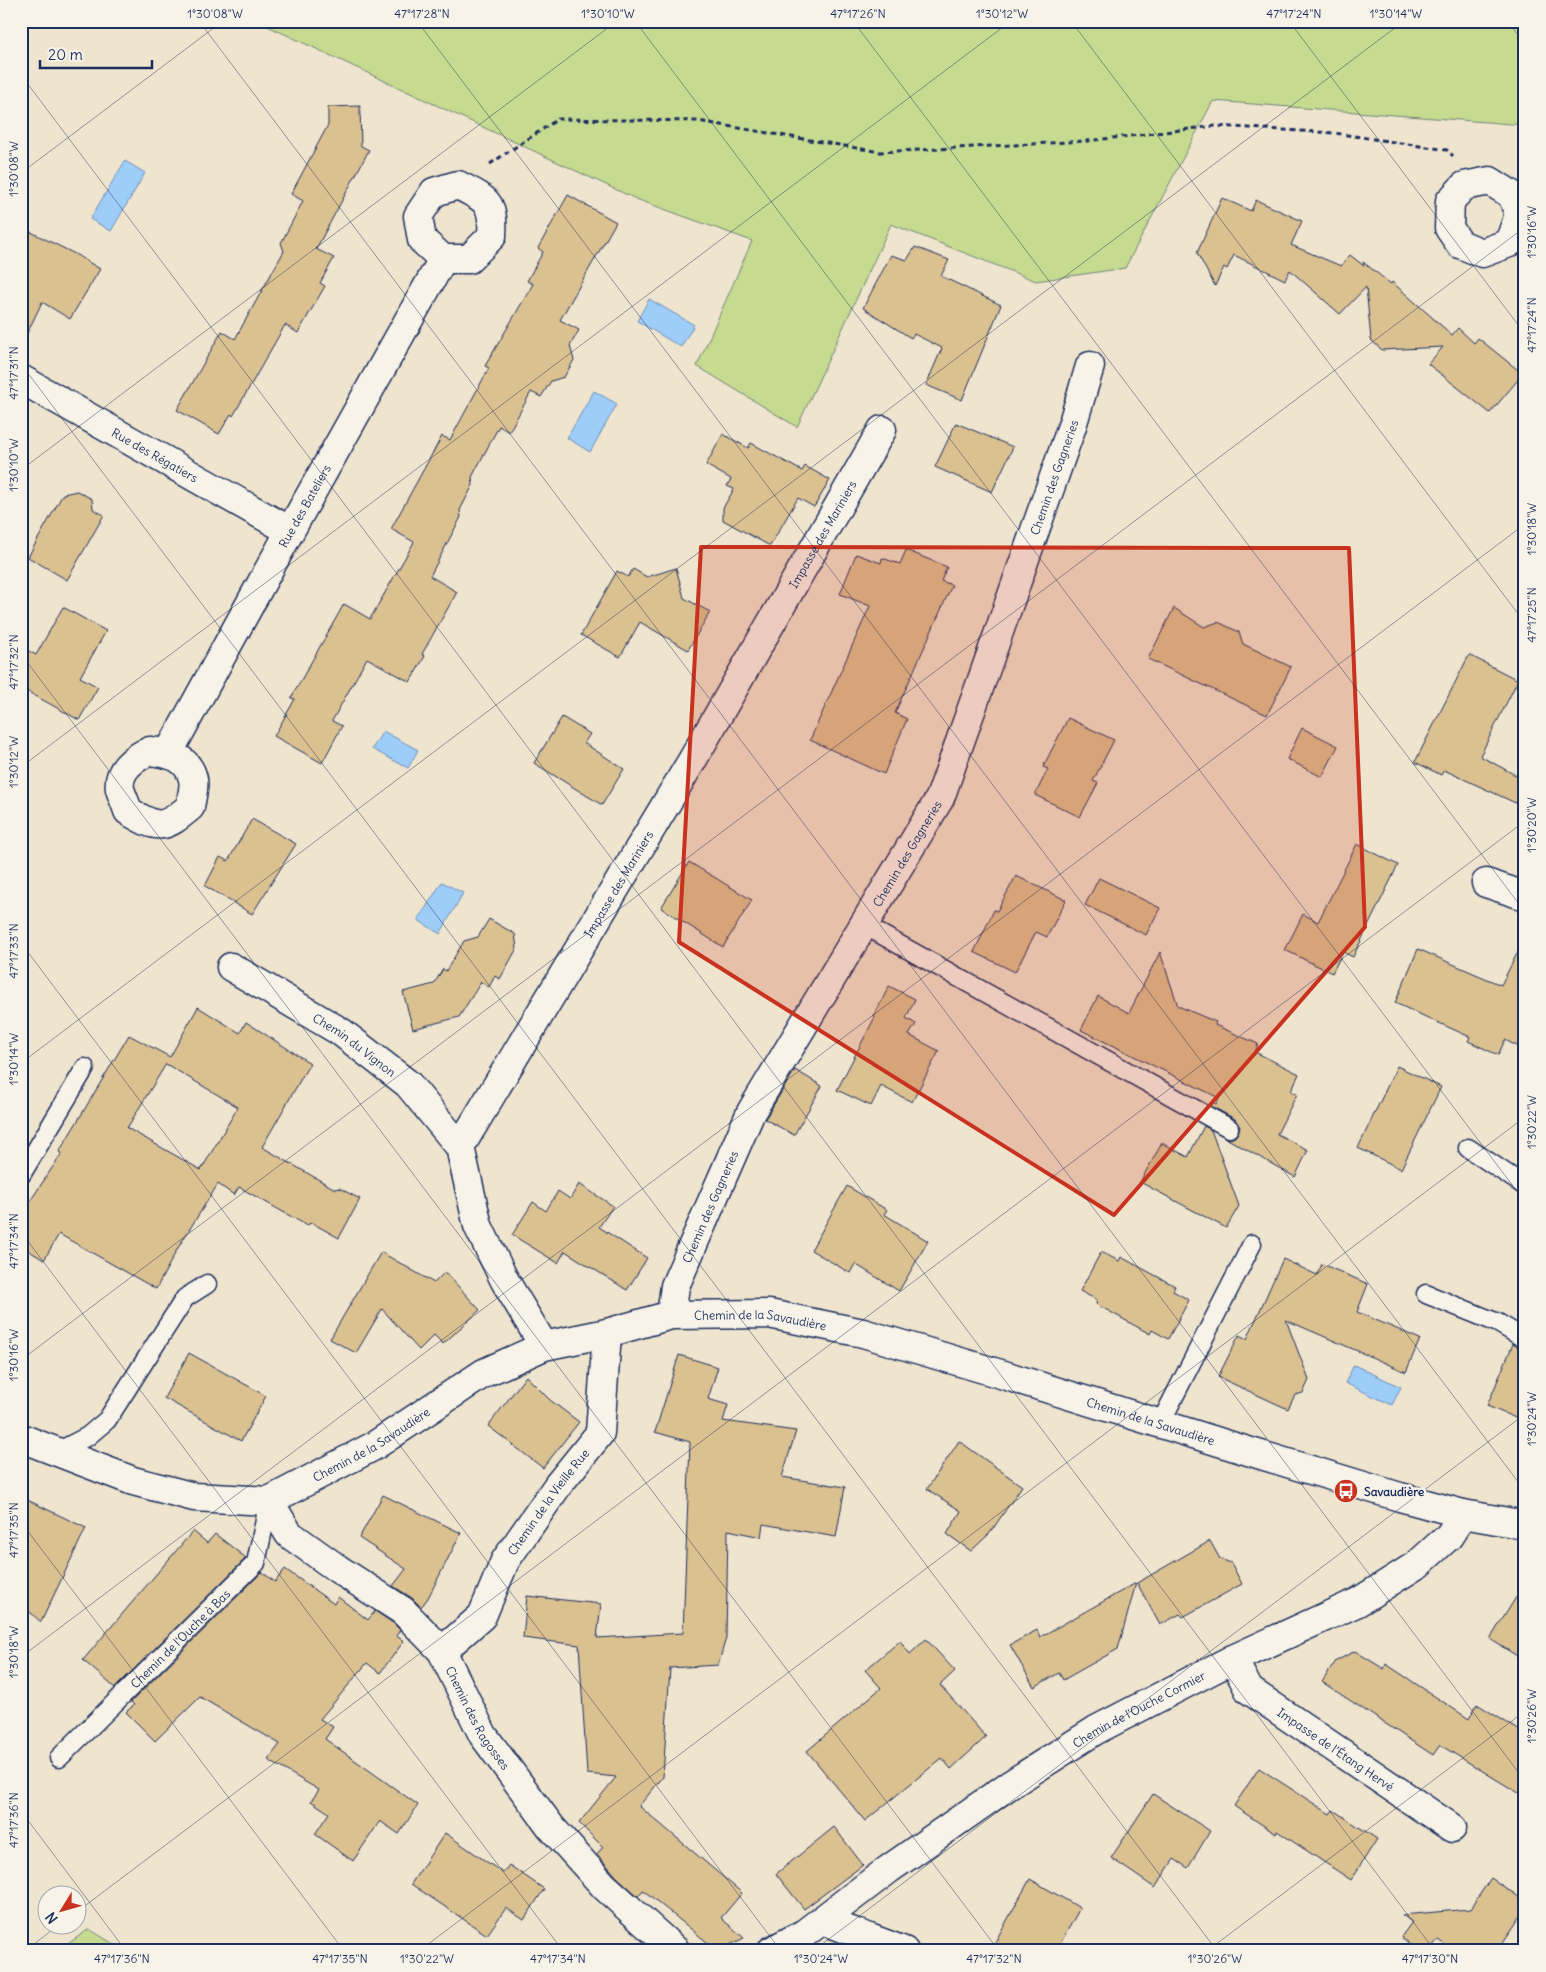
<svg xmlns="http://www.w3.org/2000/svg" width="1546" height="1972" viewBox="0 0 1546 1972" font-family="Delius,sans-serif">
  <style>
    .green { fill: #c6db90; stroke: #708577 }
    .water { fill: #9ecdfa; stroke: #6a8ebc }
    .building { fill: #dbc090; stroke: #1b2f5e; fill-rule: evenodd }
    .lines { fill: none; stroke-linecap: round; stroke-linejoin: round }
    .lane-casing { stroke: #1b2f5e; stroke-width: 21 }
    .street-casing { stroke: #1b2f5e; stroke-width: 31 }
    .path { stroke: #1b2f5e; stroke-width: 3; stroke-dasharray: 5 4; stroke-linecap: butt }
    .lane { stroke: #f7f3e8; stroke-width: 18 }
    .street { stroke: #f7f3e8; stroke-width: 28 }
    .marked { fill: #c8321e; fill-opacity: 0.2; stroke: #c8321e; stroke-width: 4; stroke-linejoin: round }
    .ticks { fill: none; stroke: #1b2f5e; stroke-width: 1; stroke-opacity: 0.45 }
    .labels { text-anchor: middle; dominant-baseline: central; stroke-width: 5; stroke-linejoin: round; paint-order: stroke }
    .street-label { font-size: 12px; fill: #1b2f5e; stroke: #f7f3e8 }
    .poi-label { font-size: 12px; font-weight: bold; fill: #1b2f5e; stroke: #f7f3e8; text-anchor: start }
    .neatline { fill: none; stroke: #1b2f5e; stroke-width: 2 }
    .ticks-label { font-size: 12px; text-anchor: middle; fill: #1b2f5e }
  </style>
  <rect width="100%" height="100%" fill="#efe4ce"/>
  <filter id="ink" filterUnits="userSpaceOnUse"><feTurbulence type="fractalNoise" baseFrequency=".02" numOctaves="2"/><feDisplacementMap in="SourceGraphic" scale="10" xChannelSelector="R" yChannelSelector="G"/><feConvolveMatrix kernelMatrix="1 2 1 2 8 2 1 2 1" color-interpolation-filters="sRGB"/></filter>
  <g filter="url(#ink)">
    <g class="green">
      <polygon points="257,21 1525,21 1525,125 1213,101 1125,268 1036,281 891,224 797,427 697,366 752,241 636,199"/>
      <polygon points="89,1929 125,1951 58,1951"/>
    </g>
    <g class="water">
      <polygon points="125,161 145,173 111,231 90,219"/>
      <polygon points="649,299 694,325 681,347 637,321"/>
      <polygon points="594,391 617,404 590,452 567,438"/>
      <polygon points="383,731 418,750 408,768 372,749"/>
      <polygon points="442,882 463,893 440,934 418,920"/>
      <polygon points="1354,1365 1401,1387 1392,1405 1345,1383"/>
    </g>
    <g class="building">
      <polygon points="360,106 361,146 369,150 316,249 334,258 320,283 325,286 298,333 285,325 233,416 231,414 219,434 177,410 222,331 235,339 284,251 281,243 303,201 291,194 328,125 328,107"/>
      <polygon points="568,195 616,222 560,320 579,330 570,346 574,360 564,377 551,381 541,397 531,392 509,432 499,426 472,477 473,485 460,510 461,517 430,576 457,592 422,654 425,656 410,682 367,658 332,721 342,726 322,763 274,736 295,699 291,698 344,604 370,619 414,542 391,529 442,436 450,440 489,368 485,366 533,284 527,281 543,252 538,248"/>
      <polygon points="1222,198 1251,211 1256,200 1302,221 1291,245 1341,266 1350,255 1364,266 1363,262 1391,284 1392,282 1452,335 1458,328 1474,343 1478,338 1523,374 1490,413 1428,364 1443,347 1382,350 1371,340 1366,287 1340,314 1290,270 1285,280 1234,255 1227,269 1224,267 1215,286 1197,253"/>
      <polygon points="21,227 75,254 100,269 70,319 42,302 21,346"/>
      <polygon points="915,247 949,260 941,276 1001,305 962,400 926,385 942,348 914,334 911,338 863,308 891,255 907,260"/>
      <polygon points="956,423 1013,447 992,492 935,467"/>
      <polygon points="723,434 748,448 751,443 802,471 805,466 830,480 814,507 798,498 770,546 723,520 723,508 734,489 727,486 731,479 706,465"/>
      <polygon points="77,491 92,499 93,509 104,515 67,580 28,557 63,494"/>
      <polygon points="906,550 947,567 941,581 952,585 895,713 907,719 884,774 810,740 870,606 840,594 856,554 881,563 882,558 900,564"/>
      <polygon points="676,568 684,598 710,612 688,650 640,622 620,657 581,635 617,571 628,577 633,569 647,577"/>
      <polygon points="63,607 106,631 80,677 98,687 79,720 21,688 21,647 36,655"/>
      <polygon points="1174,608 1204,627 1218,622 1239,632 1243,644 1291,667 1267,715 1148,659"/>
      <polygon points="1469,655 1518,680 1480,756 1525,780 1525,800 1522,806 1444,770 1441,775 1415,762"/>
      <polygon points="562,717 590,734 584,743 624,769 602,805 534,763"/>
      <polygon points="1068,718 1114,740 1093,781 1098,783 1080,817 1035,795 1048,769 1043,767"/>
      <polygon points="1302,728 1338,746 1322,777 1287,759"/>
      <polygon points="252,819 296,844 252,914 205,886 220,857 228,861"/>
      <polygon points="1357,844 1398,865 1353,957 1343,952 1332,973 1285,950 1303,914 1318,922"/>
      <polygon points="689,862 752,900 723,947 661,908"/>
      <polygon points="1016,876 1066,900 1047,937 1036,932 1015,972 974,952 994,910 997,911"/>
      <polygon points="1099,878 1160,908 1146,935 1085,905"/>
      <polygon points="489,919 515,934 517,948 500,979 495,976 489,987 481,982 459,1017 413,1029 403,992 434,984 443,969 446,971 464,941 478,937"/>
      <polygon points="1525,938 1525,1050 1505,1040 1498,1055 1468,1041 1470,1037 1395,1003 1418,949 1501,985"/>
      <polygon points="1160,952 1178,1006 1216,1022 1215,1025 1258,1044 1255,1052 1299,1074 1291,1091 1297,1094 1277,1134 1308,1150 1295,1177 1224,1137 1230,1139 1235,1137 1238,1133 1240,1127 1235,1119 1211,1106 1212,1102 1216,1104 1219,1098 1081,1030 1098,996 1129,1013"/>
      <polygon points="889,986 915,999 906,1018 916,1024 909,1035 939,1051 912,1102 881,1086 871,1106 837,1090 875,1017 874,1016"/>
      <path d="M198 1007 240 1033 246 1022 310 1063 262 1147 335 1189 339 1188 360 1199 339 1238 312 1223 306 1225 239 1187 234 1195 218 1184 179 1246 156 1289 59 1234 44 1260 21 1246V1215L62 1153 59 1152 129 1035 170 1057ZM166 1064 238 1107 201 1170 127 1128Z"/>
      <polygon points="1397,1066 1441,1087 1401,1169 1358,1148"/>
      <polygon points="795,1070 822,1086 794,1135 765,1119"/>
      <polygon points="1204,1126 1211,1130 1239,1206 1226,1228 1140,1182 1162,1143 1188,1157"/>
      <polygon points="579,1184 613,1206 599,1227 647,1258 627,1290 565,1251 558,1263 512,1235 533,1202 546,1211 558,1191 570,1199"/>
      <polygon points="847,1186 887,1210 884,1214 928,1241 899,1291 855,1264 850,1273 811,1250"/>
      <polygon points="381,1252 434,1283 445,1272 480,1310 443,1344 434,1335 419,1350 382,1309 356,1353 330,1339"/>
      <polygon points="1101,1252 1119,1261 1121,1257 1175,1286 1173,1291 1189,1300 1168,1339 1152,1330 1150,1334 1096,1304 1097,1300 1080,1291"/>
      <polygon points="1283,1259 1317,1275 1322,1264 1368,1284 1357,1312 1420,1339 1406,1372 1286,1320 1309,1380 1303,1393 1295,1395 1288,1409 1218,1377 1239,1335 1247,1339"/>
      <polygon points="1513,1344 1525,1350 1525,1422 1487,1406"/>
      <polygon points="189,1353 266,1396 241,1441 164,1398"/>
      <polygon points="679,1355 718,1367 708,1399 728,1405 723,1421 796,1431 782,1477 845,1487 836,1537 763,1524 761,1537 728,1530 726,1638 718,1665 670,1668 663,1777 639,1806 742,1893 721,1918 744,1938 718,1951 643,1890 638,1896 617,1877 597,1854 603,1847 579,1823 616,1777 587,1774 579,1645 523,1638 527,1596 601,1604 597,1638 683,1633 690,1442 655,1432"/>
      <polygon points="526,1376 550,1400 579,1422 543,1468 488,1426"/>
      <polygon points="959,1441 1022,1486 990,1533 971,1551 947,1534 961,1511 927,1489"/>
      <polygon points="383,1495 461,1533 428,1598 421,1607 412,1598 393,1586 406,1569 359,1538"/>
      <polygon points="21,1497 86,1528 41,1622 21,1604"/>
      <polygon points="193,1531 207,1543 215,1534 246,1558 115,1688 83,1660"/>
      <polygon points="1210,1541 1220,1559 1231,1563 1242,1584 1183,1617 1180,1614 1160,1625 1137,1583"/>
      <polygon points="285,1569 334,1604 338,1597 368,1620 375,1611 393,1623 400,1630 396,1636 404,1641 380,1673 367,1663 320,1719 333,1727 325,1739 418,1805 399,1834 380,1821 353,1861 315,1834 329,1813 311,1801 319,1790 268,1760 280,1744 200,1697 155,1741 126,1712 134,1705 131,1702 262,1572 275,1582"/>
      <polygon points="1136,1583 1118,1649 1063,1680 1059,1673 1034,1687 1010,1645 1037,1630 1040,1637"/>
      <polygon points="1525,1583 1525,1661 1490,1639"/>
      <polygon points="926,1639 955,1671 940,1685 986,1737 951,1769 942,1758 865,1821 807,1751 881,1688 865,1670 900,1641 910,1654"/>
      <polygon points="1355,1651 1384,1669 1386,1664 1469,1719 1477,1704 1525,1734 1525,1797 1440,1745 1433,1755 1322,1682 1336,1661"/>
      <polygon points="1259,1768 1330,1814 1333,1810 1377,1839 1351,1880 1277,1831 1276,1834 1234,1806"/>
      <polygon points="1153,1794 1210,1831 1188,1868 1174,1859 1155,1888 1111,1858"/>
      <polygon points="834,1827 863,1865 804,1909 776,1874"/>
      <polygon points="445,1833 503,1873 509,1865 544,1889 524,1920 506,1908 487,1935 411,1884"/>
      <polygon points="1491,1878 1525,1901 1525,1910 1497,1951 1454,1951 1438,1940 1430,1951 1420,1951 1401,1937 1412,1922 1402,1915 1470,1909"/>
      <polygon points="1030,1879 1080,1908 1056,1951 990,1951"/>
    </g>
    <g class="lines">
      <g class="lane-casing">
        <g id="lane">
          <polyline points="864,925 1229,1128"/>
          <polyline points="1468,1148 1525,1186"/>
          <polyline points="21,1175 85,1068"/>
          <polyline points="1426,1294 1498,1323 1525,1339"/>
          <polyline points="1160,1424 1252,1244"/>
          <polyline points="57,1452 88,1436 107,1420 185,1298 207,1284"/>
          <path id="s1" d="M59 1758 256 1563 269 1501"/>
        </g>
      </g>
      <g class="street-casing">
        <g id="street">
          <polygon points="1490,181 1512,195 1519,215 1509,243 1482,253 1460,244 1449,228 1450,201 1464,186"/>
          <path d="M458 185C487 200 494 201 492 236L469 259H443L422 240 418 216 434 192Z"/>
          <path id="s2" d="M21 379 290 531"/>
          <path d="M150 751C169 753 188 757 193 779 195 787 191 799 190 807 163 830 158 829 128 811 126 804 122 796 120 789 117 770 135 757 150 751Z"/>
          <path id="s3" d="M169 752 290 531 443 259"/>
          <polyline points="1486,883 1525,896"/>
          <path id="s4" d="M231 967 341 1032 408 1084 460 1147"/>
          <path id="s5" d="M671 1315 675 1286 751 1112 940 798 1072 426 1090 366"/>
          <path id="s6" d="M544 1346 505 1281 478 1226 460 1147 693 759 882 430"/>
          <path id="s7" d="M21 1438 133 1481 194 1497 269 1501 374 1446 484 1373 544 1346 607 1333 671 1315 769 1314 863 1333 1004 1375 1251 1452 1400 1497 1463 1514 1525 1525"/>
          <path id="s8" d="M269 1501 289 1534 338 1569 403 1611 442 1651 483 1735 551 1827 604 1886 676 1951"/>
          <path id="s9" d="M442 1651 482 1616 505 1561 558 1485 600 1433 607 1333"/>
          <path id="s10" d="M1233 1659 1249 1690 1452 1828"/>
          <polyline points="822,1920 904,1951"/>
          <path id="s11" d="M771 1951 805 1933 889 1869 1008 1786 1096 1730 1233 1659 1358 1602 1418 1564 1449 1536 1463 1514"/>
        </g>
      </g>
      <polyline class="path" points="490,164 558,119 698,121 880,152 1087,141 1215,126 1334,133 1447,150 1453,156"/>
      <use href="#lane" class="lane"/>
      <use href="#street" class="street"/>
    </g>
  </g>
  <path class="marked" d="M701 547 1349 548 1365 927 1114 1215 679 942Z"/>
  <path class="ticks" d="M199 21 1525 1781M417 21 1525 1491M635 21 1525 1202M853 21 1525 912M1071 21 1525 623M1289 21 1525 334M1507 21 1525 44M21 75 1435 1951M21 173 223 21M21 364 1217 1951M21 470 617 21M21 654 999 1951M21 767 1011 21M21 943 781 1951M21 1063 1404 21M21 1232 563 1951M21 1360 1525 227M21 1522 344 1951M21 1657 1525 524M21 1811 126 1951M78 1911 1525 821M25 1951 60 1924M419 1951 1525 1117M813 1951 1525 1414M1207 1951 1525 1711"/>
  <defs>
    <g id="bus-disc" transform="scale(1.25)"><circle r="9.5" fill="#c8321e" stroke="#f7f3e8"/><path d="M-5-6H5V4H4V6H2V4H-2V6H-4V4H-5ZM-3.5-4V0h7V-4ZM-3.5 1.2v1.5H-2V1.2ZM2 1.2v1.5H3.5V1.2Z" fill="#fff"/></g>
  </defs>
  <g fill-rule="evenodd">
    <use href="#bus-disc" x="1346" y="1491"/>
  </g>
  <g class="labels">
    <g class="street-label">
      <text stroke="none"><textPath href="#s2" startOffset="154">Rue des Régatiers</textPath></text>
      <text stroke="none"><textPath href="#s5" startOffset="926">Chemin des Gagneries</textPath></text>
      <text stroke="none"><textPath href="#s3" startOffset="281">Rue des Bateliers</textPath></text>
      <text stroke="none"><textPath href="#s6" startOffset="930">Impasse des Mariniers</textPath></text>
      <text stroke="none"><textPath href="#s5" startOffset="521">Chemin des Gagneries</textPath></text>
      <text stroke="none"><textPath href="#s6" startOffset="525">Impasse des Mariniers</textPath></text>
      <text stroke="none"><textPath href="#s4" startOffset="146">Chemin du Vignon</textPath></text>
      <text stroke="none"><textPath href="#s5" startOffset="116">Chemin des Gagneries</textPath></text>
      <text stroke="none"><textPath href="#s7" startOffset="795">Chemin de la Savaudière</textPath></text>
      <text stroke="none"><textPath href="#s7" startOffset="1200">Chemin de la Savaudière</textPath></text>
      <text stroke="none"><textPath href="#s7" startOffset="375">Chemin de la Savaudière</textPath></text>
      <text stroke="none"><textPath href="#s9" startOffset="186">Chemin de la Vieille Rue</textPath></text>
      <text stroke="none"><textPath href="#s1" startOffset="170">Chemin de l'Ouche à Bas</textPath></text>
      <text stroke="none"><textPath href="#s11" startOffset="441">Chemin de l'Ouche Cormier</textPath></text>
      <text stroke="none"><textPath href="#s8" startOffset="308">Chemin des Ragosses</textPath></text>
      <text stroke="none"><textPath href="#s10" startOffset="140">Impasse de l’Étang Hervé</textPath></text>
    </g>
    <g class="poi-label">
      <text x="1364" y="1491">Savaudière</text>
    </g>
  </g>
  <rect width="1546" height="1972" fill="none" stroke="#f7f3e8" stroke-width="55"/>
  <g transform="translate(62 1910) rotate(233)"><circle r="24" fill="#f7f3e8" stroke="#9fa5b1"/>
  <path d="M0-4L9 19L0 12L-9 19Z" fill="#c8321e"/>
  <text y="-8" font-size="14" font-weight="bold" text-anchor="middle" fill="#1b2f5e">N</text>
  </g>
  <path d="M40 60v8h112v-8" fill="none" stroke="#1b2f5e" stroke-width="2.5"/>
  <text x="48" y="60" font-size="15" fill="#1b2f5e" stroke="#f7f3e8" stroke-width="4" paint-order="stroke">20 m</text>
  <rect x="28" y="28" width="1490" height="1916" class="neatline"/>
  <g class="ticks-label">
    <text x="215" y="18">1°30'08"W</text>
    <text x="422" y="18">47°17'28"N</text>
    <text x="608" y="18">1°30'10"W</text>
    <text x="858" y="18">47°17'26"N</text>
    <text x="1002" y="18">1°30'12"W</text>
    <text x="1294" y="18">47°17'24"N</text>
    <text x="1396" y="18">1°30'14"W</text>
    <text transform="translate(14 169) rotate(-90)" y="4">1°30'08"W</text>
    <text transform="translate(1532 232) rotate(-90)" y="4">1°30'16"W</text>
    <text transform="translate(1532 325) rotate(-90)" y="4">47°17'24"N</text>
    <text transform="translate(14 373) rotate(-90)" y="4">47°17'31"N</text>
    <text transform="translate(14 465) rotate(-90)" y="4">1°30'10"W</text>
    <text transform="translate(1532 529) rotate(-90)" y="4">1°30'18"W</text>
    <text transform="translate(1532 615) rotate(-90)" y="4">47°17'25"N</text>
    <text transform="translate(14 662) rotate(-90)" y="4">47°17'32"N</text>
    <text transform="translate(14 762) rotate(-90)" y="4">1°30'12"W</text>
    <text transform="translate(1532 825) rotate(-90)" y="4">1°30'20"W</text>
    <text transform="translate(14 951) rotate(-90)" y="4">47°17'33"N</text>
    <text transform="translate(14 1059) rotate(-90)" y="4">1°30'14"W</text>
    <text transform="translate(1532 1122) rotate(-90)" y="4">1°30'22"W</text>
    <text transform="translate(14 1241) rotate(-90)" y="4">47°17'34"N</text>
    <text transform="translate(14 1355) rotate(-90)" y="4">1°30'16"W</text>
    <text transform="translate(1532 1419) rotate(-90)" y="4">1°30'24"W</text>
    <text transform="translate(14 1530) rotate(-90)" y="4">47°17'35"N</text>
    <text transform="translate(14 1652) rotate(-90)" y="4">1°30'18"W</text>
    <text transform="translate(1532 1716) rotate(-90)" y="4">1°30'26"W</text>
    <text transform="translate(14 1820) rotate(-90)" y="4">47°17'36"N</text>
    <text x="122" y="1963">47°17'36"N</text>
    <text x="340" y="1963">47°17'35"N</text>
    <text x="427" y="1963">1°30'22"W</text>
    <text x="558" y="1963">47°17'34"N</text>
    <text x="821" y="1963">1°30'24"W</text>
    <text x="994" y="1963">47°17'32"N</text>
    <text x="1215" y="1963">1°30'26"W</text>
    <text x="1430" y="1963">47°17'30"N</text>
  </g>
</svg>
